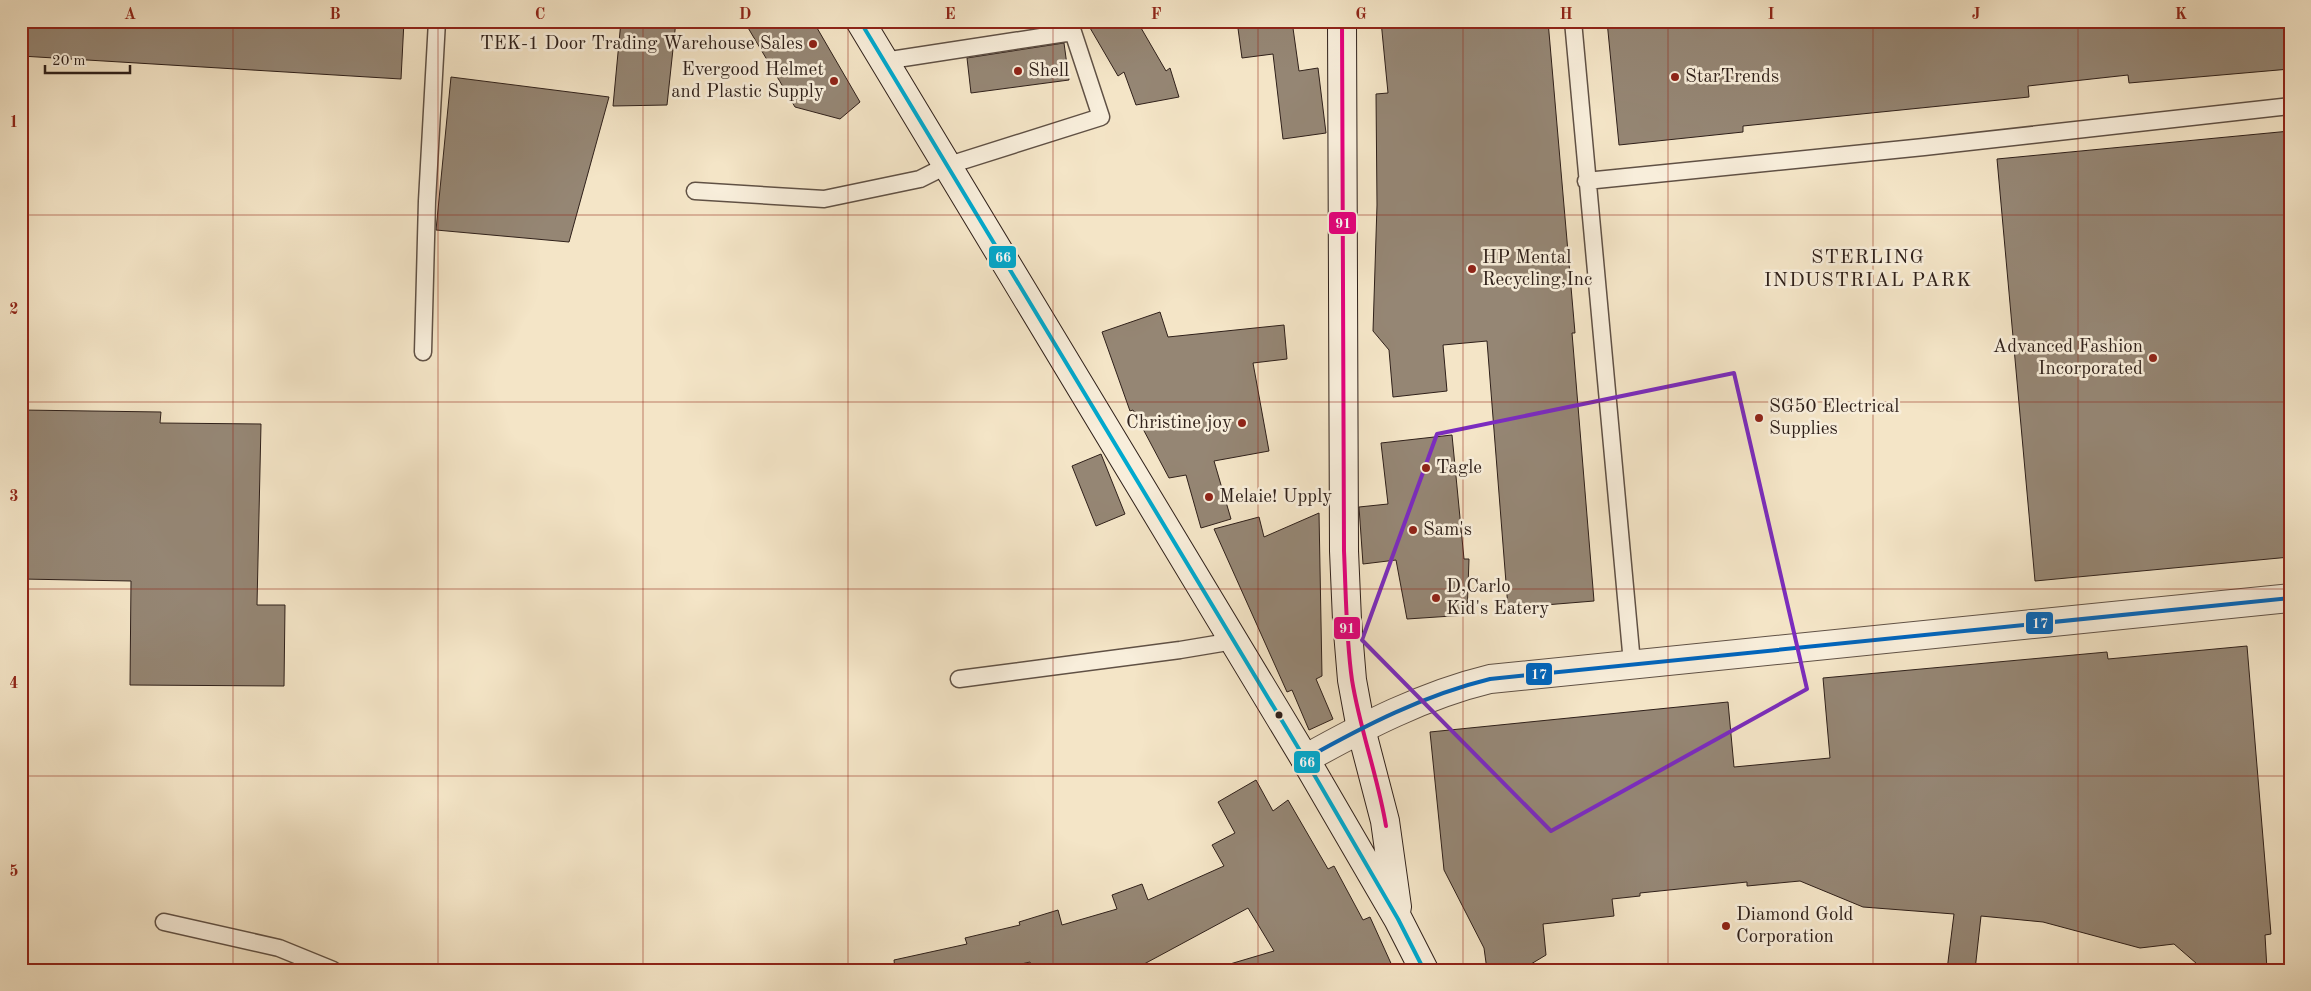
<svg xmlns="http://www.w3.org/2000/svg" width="2311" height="991" font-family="'Old Standard TT',serif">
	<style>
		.building { fill: #958674; stroke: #2f201a }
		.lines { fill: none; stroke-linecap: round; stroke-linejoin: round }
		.lane-casing { stroke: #605145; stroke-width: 19 }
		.street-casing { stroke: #605145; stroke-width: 30 }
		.secondary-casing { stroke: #2f201a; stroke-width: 30 }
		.lane { stroke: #f8eedb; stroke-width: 16 }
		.street { stroke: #f8eedb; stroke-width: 28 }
		.secondary { stroke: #f8eedb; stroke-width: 28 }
		.bus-1-casing { stroke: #f8eedb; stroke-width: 8 }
		.bus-2-casing { stroke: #f8eedb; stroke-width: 8 }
		.bus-3-casing { stroke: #f8eedb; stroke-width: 8 }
		.bus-1 { stroke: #00a9ce; stroke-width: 4 }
		.bus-2 { stroke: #e5007d; stroke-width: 4 }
		.bus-3 { stroke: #0065bd; stroke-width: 4 }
		.marked { fill: none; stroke: #7b2cbf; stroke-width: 4; stroke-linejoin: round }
		.grid { fill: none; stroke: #8f2418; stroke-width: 1; stroke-opacity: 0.55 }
		.poi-dot { fill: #8f2418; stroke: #f8eedb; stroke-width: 2 }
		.bus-dot { fill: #2f201a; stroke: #f8eedb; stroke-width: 2 }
		.labels { text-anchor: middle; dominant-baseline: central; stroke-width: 5; stroke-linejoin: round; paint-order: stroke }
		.poi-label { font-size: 19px; fill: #2f201a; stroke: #f8eedb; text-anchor: start }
		.neighbourhood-label { font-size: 20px; letter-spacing: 1px; fill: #2f201a; stroke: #f8eedb }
		.line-badge { stroke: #f8eedb; stroke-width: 2 }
		.badge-label { font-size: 14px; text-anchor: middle; font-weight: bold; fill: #fff }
		.neatline { fill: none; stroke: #8f2418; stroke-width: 2 }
		.grid-label { font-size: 16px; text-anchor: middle; font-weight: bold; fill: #8f2418 }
	</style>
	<rect width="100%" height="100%" fill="#f4e5c7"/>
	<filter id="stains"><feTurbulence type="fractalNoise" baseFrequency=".004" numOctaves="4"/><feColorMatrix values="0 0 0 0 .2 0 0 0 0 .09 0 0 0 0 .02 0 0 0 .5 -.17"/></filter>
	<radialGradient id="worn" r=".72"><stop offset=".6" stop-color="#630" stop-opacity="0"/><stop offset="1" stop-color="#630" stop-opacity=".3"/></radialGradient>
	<path class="building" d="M21,21H404L401,79L21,56Z
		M621,21H676L667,105L613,106Z
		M744,21H813L860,102L840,119L795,107Z
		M1086,21H1137L1166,71L1170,68L1179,97L1136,105L1124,72L1118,76Z
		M1237,21H1292L1299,71L1318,68L1326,133L1283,139L1273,54L1242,58Z
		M1381,21H1548L1575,333H1572L1594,601L1508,608L1487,341L1443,345L1447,391L1393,397L1389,350L1373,331L1377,205L1376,94L1388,93Z
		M1607,21H2290V69L2129,83L2128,75L2028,86L2029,97L1743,126V132L1619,145Z
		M1064,43L1069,80L971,93L967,58Z
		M451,77L609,97L569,242L436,230Z
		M2290,131V557L2035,581L1997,159Z
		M1160,312L1168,337L1284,325L1287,359L1253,363L1269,451L1214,461L1231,519L1201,528L1186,475L1169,478L1133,410L1130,411L1102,332Z
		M21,410L161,412L160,423L261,424L257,605H285L284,686L130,685L131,581L21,579Z
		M1452,435L1464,559H1469L1467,615L1407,619L1396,560L1363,564L1359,507L1388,504L1381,443Z
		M1101,454L1125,514L1096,526L1072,466Z
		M1319,513L1322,676L1316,679L1333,719L1309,730L1292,690L1287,692L1214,529L1259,517L1264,537Z
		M2247,646L2271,934L2265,935L2267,970H2204L2174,944L2140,948L2043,922L1981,916L1975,970H1947L1954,914L1863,907L1800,881L1747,886V882L1640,893V896L1612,899L1614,916L1543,924L1546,955L1521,970H1487L1484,948L1444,870L1430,732L1728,702L1734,767L1830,758L1823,678L2107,652L2108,659Z
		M1256,780L1273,811L1288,800L1328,869L1334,866L1363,920L1370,917L1394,970H1231L1230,964L1274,951L1248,908L1133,970H1032L1030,962L995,970H895L894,960L967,944L965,938L1020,925L1019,922L1058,910L1062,925L1117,909L1112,895L1142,884L1148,900L1224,866L1212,845L1235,833L1218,802Z"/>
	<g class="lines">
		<defs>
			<path id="lane" d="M1573,21L1632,663
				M1586,181L1924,147L2290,106
				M695,191L824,199L920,179L946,166L1101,117L1073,32L884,61
				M423,352L427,201L437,21
				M959,679L1180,650L1234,641
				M164,922L279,948L333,970"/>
			<path id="street" d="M1305,759C1364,726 1424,695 1490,679L2290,598"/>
			<path id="secondary" d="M860,21L1305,759L1398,919L1424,970
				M1342,21L1344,551L1347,620L1352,680L1361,729L1385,821L1397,907"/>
		</defs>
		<use href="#lane" class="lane-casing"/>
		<use href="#street" class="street-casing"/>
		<use href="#secondary" class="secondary-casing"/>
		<use href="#lane" class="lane"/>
		<use href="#street" class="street"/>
		<use href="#secondary" class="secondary"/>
		<defs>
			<path id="bus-1" d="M860,21L1305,759L1398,919L1424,970"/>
			<path id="bus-2" d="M1342,21L1344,551C1346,594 1346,638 1352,680C1360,730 1378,777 1386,826"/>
			<path id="bus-3" d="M1305,759C1364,726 1424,695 1490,679L2290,598"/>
		</defs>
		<use href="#bus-1" class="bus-1-casing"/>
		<use href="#bus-2" class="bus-2-casing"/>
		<use href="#bus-3" class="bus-3-casing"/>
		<use href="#bus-1" class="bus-1"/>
		<use href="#bus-2" class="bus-2"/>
		<use href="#bus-3" class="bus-3"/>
	</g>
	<path class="marked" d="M1734,373L1807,689L1551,831L1362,640L1437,434Z"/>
	<path class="grid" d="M233,21V970M438,21V970M643,21V970M848,21V970M1053,21V970M1258,21V970M1463,21V970M1668,21V970M1873,21V970M2078,21V970M21,215H2290M21,402H2290M21,589H2290M21,776H2290"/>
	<g class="poi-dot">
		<circle cx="813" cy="44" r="5"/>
		<circle cx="1018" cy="71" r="5"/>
		<circle cx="1675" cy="77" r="5"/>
		<circle cx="834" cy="81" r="5"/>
		<circle cx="1472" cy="269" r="5"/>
		<circle cx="2153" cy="358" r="5"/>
		<circle cx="1759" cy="418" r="5"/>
		<circle cx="1242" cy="423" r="5"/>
		<circle cx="1426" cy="468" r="5"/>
		<circle cx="1209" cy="497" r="5"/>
		<circle cx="1413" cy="530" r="5"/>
		<circle cx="1436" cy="598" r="5"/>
		<circle cx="1726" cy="926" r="5"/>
	</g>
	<circle class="bus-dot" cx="1279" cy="715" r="4.5"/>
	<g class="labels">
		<g class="poi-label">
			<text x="803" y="44" text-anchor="end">TEK-1 Door Trading Warehouse Sales</text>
			<text x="824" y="70" text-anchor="end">Evergood Helmet<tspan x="824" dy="22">and Plastic Supply</tspan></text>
			<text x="1028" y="71">Shell</text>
			<text x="1685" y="77">StarTrends</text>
			<text x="1482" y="258">HP Mental<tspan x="1482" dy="22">Recycling,Inc</tspan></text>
			<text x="2143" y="347" text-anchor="end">Advanced Fashion<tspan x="2143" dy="22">Incorporated</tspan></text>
			<text x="1769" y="407">SG50 Electrical<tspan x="1769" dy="22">Supplies</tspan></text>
			<text x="1232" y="423" text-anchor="end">Christine joy</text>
			<text x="1436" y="468">Tagle</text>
			<text x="1219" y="497">Melaie! Upply</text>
			<text x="1423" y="530">Sam's</text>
			<text x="1446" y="587">D,Carlo<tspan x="1446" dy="22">Kid's Eatery</tspan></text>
			<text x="1736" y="915">Diamond Gold<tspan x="1736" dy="22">Corporation</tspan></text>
		</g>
		<g class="neighbourhood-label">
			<text x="1868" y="258">STERLING<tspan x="1868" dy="23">INDUSTRIAL PARK</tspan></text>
		</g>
	</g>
	<g class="line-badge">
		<rect x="1328" y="211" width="29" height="24" rx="5" fill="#e5007d"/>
		<rect x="988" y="245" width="29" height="24" rx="5" fill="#00a9ce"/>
		<rect x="2025" y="611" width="29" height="24" rx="5" fill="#0065bd"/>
		<rect x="1333" y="616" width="28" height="24" rx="5" fill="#e5007d"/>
		<rect x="1525" y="662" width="28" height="24" rx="5" fill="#0065bd"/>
		<rect x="1293" y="750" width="28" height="24" rx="5" fill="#00a9ce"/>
	</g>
	<g class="badge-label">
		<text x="1343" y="228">91</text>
		<text x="1003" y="262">66</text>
		<text x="2040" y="628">17</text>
		<text x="1347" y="633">91</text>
		<text x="1539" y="679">17</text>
		<text x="1307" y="767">66</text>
	</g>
	<rect width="2311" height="991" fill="none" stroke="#f4e5c7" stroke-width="55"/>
	<path d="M45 65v8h85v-8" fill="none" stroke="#2f201a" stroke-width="2.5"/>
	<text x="52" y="65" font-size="15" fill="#2f201a" stroke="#f8eedb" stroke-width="4" paint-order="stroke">20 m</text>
	<rect x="28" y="28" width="2256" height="936" class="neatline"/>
	<g class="grid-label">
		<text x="130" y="19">A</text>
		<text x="335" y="19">B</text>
		<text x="540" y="19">C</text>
		<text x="745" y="19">D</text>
		<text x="950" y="19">E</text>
		<text x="1156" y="19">F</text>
		<text x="1361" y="19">G</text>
		<text x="1566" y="19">H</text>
		<text x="1771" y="19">I</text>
		<text x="1976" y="19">J</text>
		<text x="2181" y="19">K</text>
		<text x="14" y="127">1</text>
		<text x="14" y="314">2</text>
		<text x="14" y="501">3</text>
		<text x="14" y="688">4</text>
		<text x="14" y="876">5</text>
	</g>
	<rect width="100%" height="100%" filter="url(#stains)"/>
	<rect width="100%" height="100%" fill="url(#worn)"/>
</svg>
